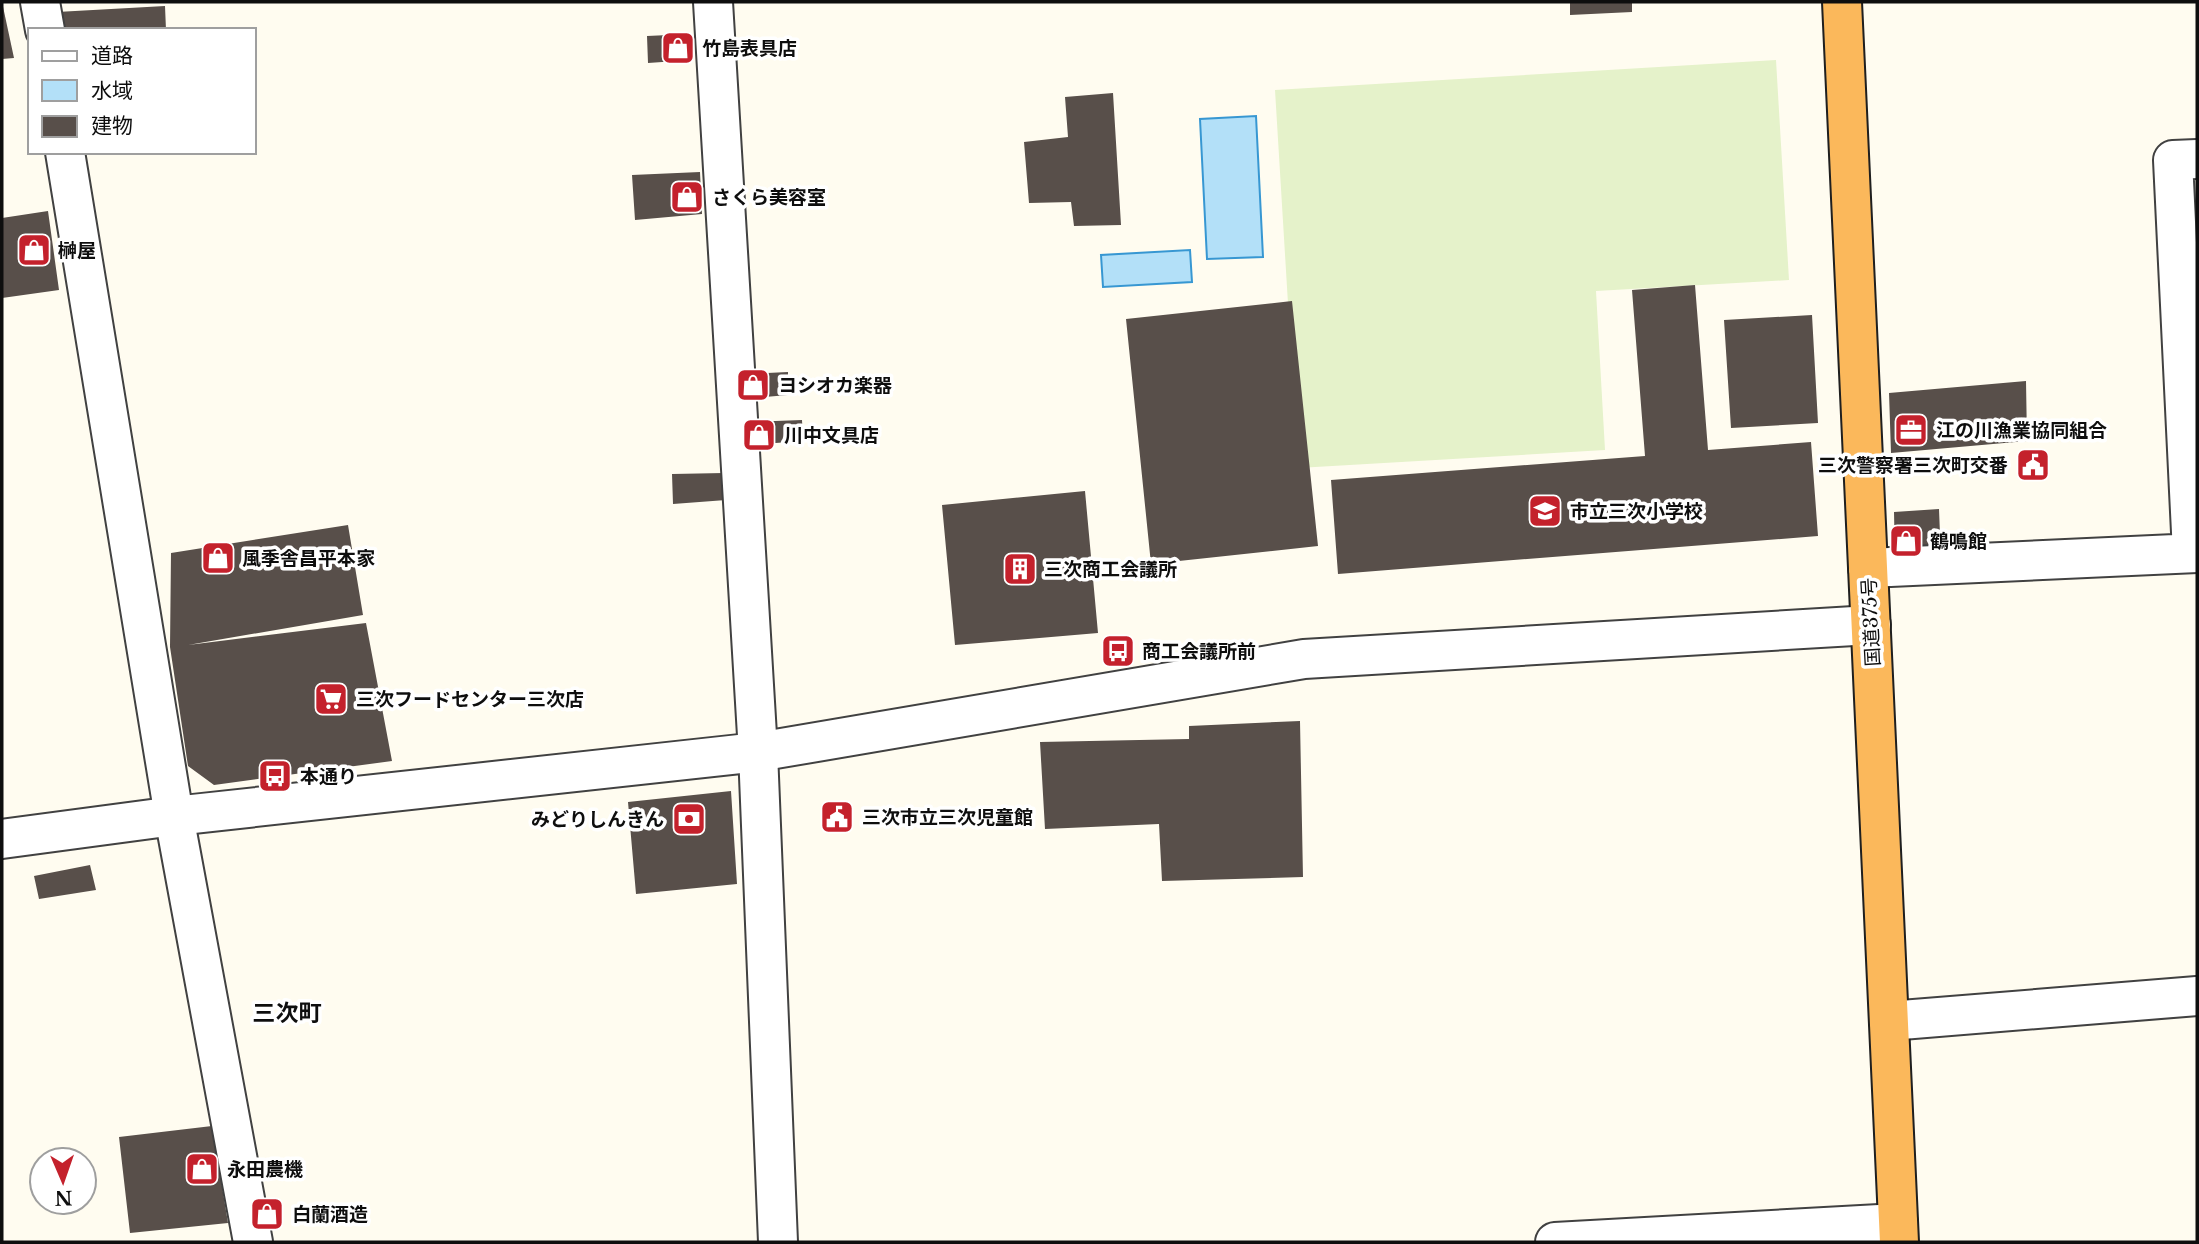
<svg xmlns="http://www.w3.org/2000/svg" width="2199" height="1244" font-family="'Libre Baskerville','Noto Sans JP',serif">
	<style>
		.pitch { fill: #e5f2ca }
		.water { fill: #b3e0f8; stroke: #3797d2; stroke-width: 2 }
		.building { fill: #584f4a }
		.lines { fill: none; stroke-linecap: round; stroke-linejoin: round }
		.minor-casing { stroke: #414141; stroke-width: 42 }
		.tertiary-casing { stroke: #414141; stroke-width: 42 }
		.trunk-casing { stroke: #1f1f1f; stroke-width: 42 }
		.minor { stroke: #fff; stroke-width: 38 }
		.tertiary { stroke: #fff; stroke-width: 38 }
		.trunk { stroke: #fbb85b; stroke-width: 38 }
		.labels { text-anchor: middle; dominant-baseline: central; stroke-width: 7; stroke-linejoin: round; paint-order: stroke }
		.poi-label { font-size: 19px; font-weight: bold; fill: #0e0e0e; stroke: #fff; text-anchor: start }
		.street-label { font-size: 19px; fill: #0e0e0e; stroke: #fff }
		.quarter-label { font-size: 23px; font-weight: bold; fill: #0e0e0e; stroke: #fff }
	</style>
	<rect width="100%" height="100%" fill="#fffcf0"/>
	<path class="pitch" d="M1776,60L1789,280L1596,291L1605,450L1298,468L1275,90Z"/>
	<path class="water" d="M1256,116L1263,257L1207,259L1200,119Z
		M1190,250L1192,282L1103,287L1101,255Z"/>
	<path class="building" d="M2,2L14,58L2,59Z
		M1570,2H1632V12L1570,15Z
		M165,6L166,30H60L57,12Z
		M690,34L691,60L648,63L647,36Z
		M1113,93L1121,225L1074,226L1071,202L1029,203L1024,142L1068,137L1065,97Z
		M700,172L702,214L635,220L632,175Z
		M48,211L59,290L2,298V218Z
		M1695,285L1708,450L1811,442L1818,536L1338,574L1331,480L1645,456L1632,290Z
		M1292,301L1318,546L1151,564L1126,319Z
		M1812,315L1818,423L1731,428L1724,320Z
		M788,372V395L744,399L742,374Z
		M2026,381L2027,441L1891,453L1889,393Z
		M802,420L803,441L749,445L747,422Z
		M724,473L726,500L673,504L672,474Z
		M1085,491L1098,633L955,645L942,505Z
		M1939,509L1941,560L1895,561L1894,512Z
		M348,525L363,615L188,645L366,623L392,761L214,785L188,766L170,647L171,553Z
		M1300,721L1303,877L1162,881L1159,824L1045,829L1040,742L1189,739V726Z
		M731,791L737,884L636,894L628,802Z
		M90,865L96,890L39,899L34,876Z
		M212,1126L228,1223L130,1233L119,1137Z"/>
	<g class="lines">
		<defs>
			<path id="minor" d="M40,2L45,30
				M713,2L758,752L778,1242
				M65,152L174,816L253,1242
				M2192,553L2173,160L2197,159
				M1868,568L2197,553
				M1889,1021L2197,996
				M1555,1242L1898,1223"/>
			<path id="tertiary" d="M2,839L174,816L758,752L1304,659L1871,625"/>
			<path id="trunk" d="M1842,2L1899,1242"/>
		</defs>
		<use href="#minor" class="minor-casing"/>
		<use href="#tertiary" class="tertiary-casing"/>
		<use href="#trunk" class="trunk-casing"/>
		<use href="#minor" class="minor"/>
		<use href="#tertiary" class="tertiary"/>
		<use href="#trunk" class="trunk"/>
	</g>
	<defs>
		<symbol id="shop-square" viewBox="-11 -11 22 22"><rect x="-9" y="-9" width="18" height="18" rx="4" fill="#c4212c" stroke="#fff"/><path d="M-5-2.5h2.3a2.7 3.5 0 0 1 5.4 0H5L5.5 6h-11ZM-1.5-2.5h3a1.5 2.3 0 0 0-3 0Z" fill="#fff"/></symbol>
		<symbol id="office-square" viewBox="-11 -11 22 22"><rect x="-9" y="-9" width="18" height="18" rx="4" fill="#c4212c" stroke="#fff"/><path d="M-6-3h4V-5.5h4V-3h4V5H-6ZM-1-4.5V-3h2v-1.5ZM-6 0V1H6V0Z" fill="#fff"/></symbol>
		<symbol id="civic-square" viewBox="-11 -11 22 22"><rect x="-9" y="-9" width="18" height="18" rx="4" fill="#c4212c" stroke="#fff"/><path d="M-.6-6.5H3V-4.5H.6V-3L4-1V1h2V6H-6V1h2V-1L-.6-3ZM-1.2 2.5V6h2.4V2.5Z" fill="#fff"/></symbol>
		<symbol id="school-square" viewBox="-11 -11 22 22"><rect x="-9" y="-9" width="18" height="18" rx="4" fill="#c4212c" stroke="#fff"/><path d="M0-5L7-2L0 1L-7-2ZM-4 1L0 2.5L4 1V4Q0 6-4 4Z" fill="#fff"/></symbol>
		<symbol id="building-square" viewBox="-11 -11 22 22"><rect x="-9" y="-9" width="18" height="18" rx="4" fill="#c4212c" stroke="#fff"/><path d="M-4-6H4V6H1V3H-1V6H-4ZM-2.5-4.3h1.7v1.8h-1.7ZM.8-4.3h1.7v1.8H.8ZM-2.5-1h1.7V.8h-1.7ZM.8-1h1.7V.8H.8Z" fill="#fff"/></symbol>
		<symbol id="bus-square" viewBox="-11 -11 22 22"><rect x="-9" y="-9" width="18" height="18" rx="4" fill="#c4212c" stroke="#fff"/><path d="M-5-6H5V4H4V6H2V4H-2V6H-4V4H-5ZM-3.5-4V0h7V-4ZM-3.5 1.2v1.5H-2V1.2ZM2 1.2v1.5H3.5V1.2Z" fill="#fff"/></symbol>
		<symbol id="supermarket-square" viewBox="-11 -11 22 22"><rect x="-9" y="-9" width="18" height="18" rx="4" fill="#c4212c" stroke="#fff"/><path d="M-6-5.5h2.5l.6 2H6L4.5 2H-2.5L-4.4-4H-6ZM-1.5 3.2a1.3 1.3 0 1 0 .1 0ZM3 3.2a1.3 1.3 0 1 0 .1 0Z" fill="#fff"/></symbol>
		<symbol id="bank-square" viewBox="-11 -11 22 22"><rect x="-9" y="-9" width="18" height="18" rx="4" fill="#c4212c" stroke="#fff"/><path d="M-6-4H6V4H-6ZM0-2.3a2.3 2.3 0 1 0 0 4.6a2.3 2.3 0 1 0 0-4.6Z" fill="#fff"/></symbol>
	</defs>
	<g fill-rule="evenodd">
		<use href="#shop-square" x="659" y="29" width="38" height="38"/>
		<use href="#shop-square" x="668" y="178" width="38" height="38"/>
		<use href="#shop-square" x="15" y="231" width="38" height="38"/>
		<use href="#shop-square" x="734" y="366" width="38" height="38"/>
		<use href="#office-square" x="1892" y="411" width="38" height="38"/>
		<use href="#shop-square" x="740" y="416" width="38" height="38"/>
		<use href="#civic-square" x="2014" y="446" width="38" height="38"/>
		<use href="#school-square" x="1526" y="492" width="38" height="38"/>
		<use href="#shop-square" x="1887" y="522" width="38" height="38"/>
		<use href="#shop-square" x="199" y="539" width="38" height="38"/>
		<use href="#building-square" x="1001" y="550" width="38" height="38"/>
		<use href="#bus-square" x="1099" y="632" width="38" height="38"/>
		<use href="#supermarket-square" x="312" y="680" width="38" height="38"/>
		<use href="#bus-square" x="256" y="757" width="38" height="38"/>
		<use href="#civic-square" x="818" y="798" width="38" height="38"/>
		<use href="#bank-square" x="670" y="800" width="38" height="38"/>
		<use href="#shop-square" x="183" y="1150" width="38" height="38"/>
		<use href="#shop-square" x="248" y="1195" width="38" height="38"/>
	</g>
	<g class="labels">
		<g class="poi-label">
			<text x="702" y="48">竹島表具店</text>
			<text x="712" y="197">さくら美容室</text>
			<text x="58" y="250">榊屋</text>
			<text x="778" y="385">ヨシオカ楽器</text>
			<text x="1936" y="430">江の川漁業協同組合</text>
			<text x="784" y="435">川中文具店</text>
			<text x="2008" y="465" text-anchor="end">三次警察署三次町交番</text>
			<text x="1570" y="511">市立三次小学校</text>
			<text x="1930" y="541">鶴鳴館</text>
			<text x="242" y="558">風季舎昌平本家</text>
			<text x="1044" y="569">三次商工会議所</text>
			<text x="1142" y="651">商工会議所前</text>
			<text x="356" y="699">三次フードセンター三次店</text>
			<text x="300" y="776">本通り</text>
			<text x="862" y="817">三次市立三次児童館</text>
			<text x="664" y="819" text-anchor="end">みどりしんきん</text>
			<text x="227" y="1169">永田農機</text>
			<text x="292" y="1214">白蘭酒造</text>
		</g>
		<g class="street-label">
			<text transform="translate(1871 622) rotate(-93)">国道375号</text>
		</g>
		<g class="quarter-label">
			<text x="287" y="1013">三次町</text>
		</g>
	</g>
	<rect width="2199" height="1244" fill="none" stroke="#0e0e0e" stroke-width="7"/>
	<rect x="28" y="28" width="228" height="126" fill="#ffffff" stroke="#9f9f9f" stroke-width="2"/>
	<rect x="42" y="51" width="35" height="10" fill="#ffffff" stroke="#9f9f9f" stroke-width="2"/>
	<text x="91" y="63" font-size="21" fill="#0e0e0e">道路</text>
	<rect x="42" y="80" width="35" height="21" fill="#b3e0f8" stroke="#9f9f9f" stroke-width="2"/>
	<text x="91" y="98" font-size="21" fill="#0e0e0e">水域</text>
	<rect x="42" y="116" width="35" height="21" fill="#584f4a" stroke="#9f9f9f" stroke-width="2"/>
	<text x="91" y="133" font-size="21" fill="#0e0e0e">建物</text>
	<g transform="translate(63 1181) rotate(178)"><circle r="33" fill="#ffffff" stroke="#9f9f9f" stroke-width="2"/>
	<path d="M0-5L12 26L0 18L-12 26Z" fill="#c4212c"/>
	<text y="-10" font-size="19" font-weight="bold" text-anchor="middle" fill="#0e0e0e">N</text>
	</g>
</svg>
